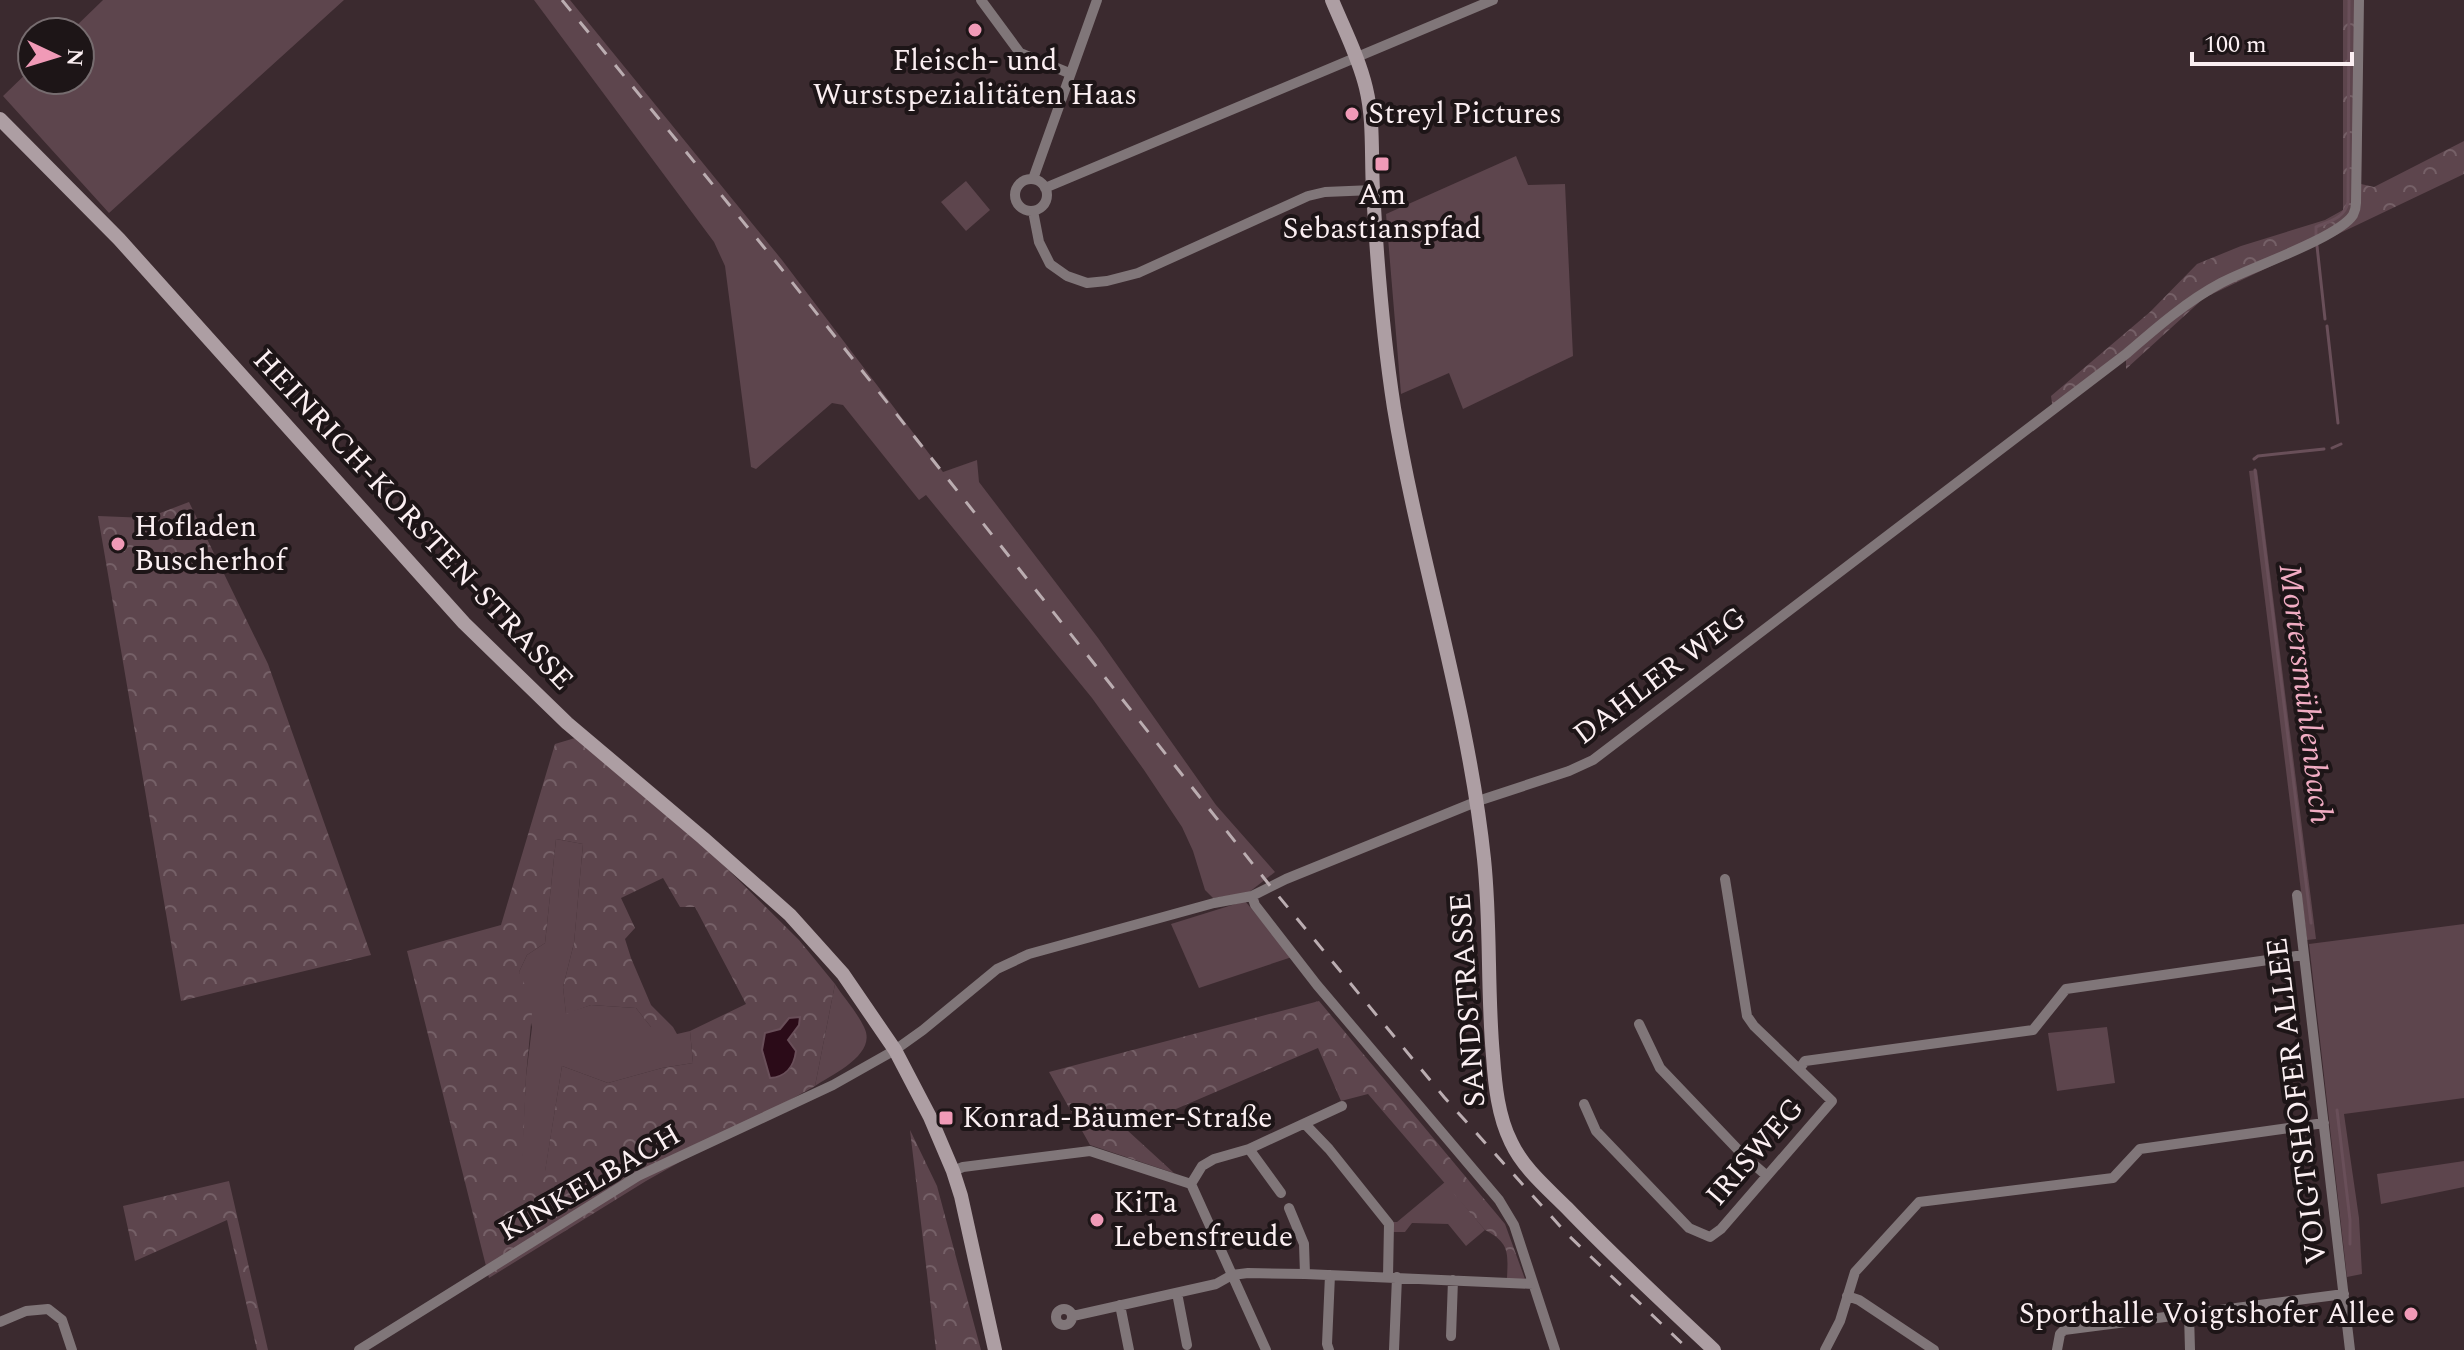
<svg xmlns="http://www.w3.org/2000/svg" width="2464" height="1350" font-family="Spectral,serif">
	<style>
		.green { fill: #5d454d }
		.forest { fill: url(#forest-crowns); fill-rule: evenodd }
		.water { fill: #2b0b18; stroke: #694f59; stroke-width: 2 }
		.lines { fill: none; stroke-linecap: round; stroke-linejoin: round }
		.stream { stroke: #694f59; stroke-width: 3 }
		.street { stroke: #807679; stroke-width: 10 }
		.secondary { stroke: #ad9ea3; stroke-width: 14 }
		.rail { stroke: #bbadb1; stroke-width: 3; stroke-dasharray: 14 14; stroke-linecap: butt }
		.poi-dot { fill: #f09ab7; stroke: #1d1517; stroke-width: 3 }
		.labels { text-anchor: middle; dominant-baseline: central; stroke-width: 8; stroke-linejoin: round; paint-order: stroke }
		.poi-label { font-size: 30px; fill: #fbeff2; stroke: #1d1517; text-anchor: start }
		.street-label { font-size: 30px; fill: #fbeff2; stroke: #1d1517 }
		.water-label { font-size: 32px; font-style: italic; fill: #f1acc3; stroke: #1d1517 }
	</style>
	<defs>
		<pattern id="forest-crowns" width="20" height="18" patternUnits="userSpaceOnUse" patternTransform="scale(2)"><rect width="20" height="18" fill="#5d454d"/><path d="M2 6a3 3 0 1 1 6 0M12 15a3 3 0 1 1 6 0" fill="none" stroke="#756067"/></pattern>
	</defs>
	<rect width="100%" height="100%" fill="#3b2a2f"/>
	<path class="green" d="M103,0H344L109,213L3,96L32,68V80H80V32H70Z
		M534,0H570L782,260L943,472L977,460L979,482L1098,638L1216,805L1275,872L1248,893L1213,898L1205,890L1193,851L1182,827L1144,770L1092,698L926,495L919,500L843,405L832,403L756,469L751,467L725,266L714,242Z
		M1516,156L1528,185L1565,184L1573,356L1463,409L1449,373L1401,394L1386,214Z
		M966,181L990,210L966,231L941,202Z
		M2257,470L2316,939L2307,940L2249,471Z
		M556,839L583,844L574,943L563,987L566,1013L591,1005L636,1008L651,1027H673L677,1034L690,1031L693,1063L662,1068L608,1083L562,1066L545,1172L521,1178L526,1076L532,1027L519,972L527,955L545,943Z
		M1245,901L1292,957L1199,988L1171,924Z
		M2464,924V1098L2344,1114L2359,1218L2362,1274L2347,1277L2309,944Z
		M835,984C844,998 857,1012 864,1027C878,1054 833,1074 815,1086Z
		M2107,1027L2115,1083L2057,1091L2048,1033Z
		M2464,1161V1187L2381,1204L2377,1174Z
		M1445,1182L1485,1230L1466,1246L1448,1224L1412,1223L1405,1232H1391L1392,1222H1397Z"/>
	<path class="forest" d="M2343,0H2363L2361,184L2374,187L2464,141V174L2204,298L2126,369V355L2053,410L2051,396L2150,312L2197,264L2241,246L2325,220L2343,210Z
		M189,502L268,664L371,955L181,1001L98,516L147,518Z
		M575,738L695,837L799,940L835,984L815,1086L646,1181L489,1278L407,951L501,925L555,744ZM556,839L583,844L574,943L563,987L566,1014L591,1005L636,1008L651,1027H673L651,1005L631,958L625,939L635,928L621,898L663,878L680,907H695L746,1004L690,1031L693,1063L662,1068L608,1083L562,1066L545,1171L522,1177L526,1076L533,1003L519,972L527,955L545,943Z
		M1319,1001L1505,1224L1525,1279H1507C1508,1253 1510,1243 1485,1230L1368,1094L1341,1101L1318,1048L1127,1130L1174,1173L1090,1145L1049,1072Z
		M910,1130L937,1186L981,1350H936Z
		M229,1181L268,1350H257L227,1220L135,1261L123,1206Z"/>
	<path class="water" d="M800,1017L799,1025L788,1040L796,1051C794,1067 785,1077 770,1078L762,1050L765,1033L780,1029L789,1018Z"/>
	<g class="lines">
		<path class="stream" d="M2316,235V227C2330,221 2345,218 2348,202L2349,0
			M2317,246L2325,319
			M2327,326L2338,423
			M2332,448L2341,444
			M2254,459L2258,456L2324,449
			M2255,470L2311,923
			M2337,1110L2350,1220V1244"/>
		<path class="street" d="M981,0L1020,53L1069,73
			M1015 195a16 16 0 1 1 32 0a16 16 0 1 1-32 0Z
			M1033,179L1097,0
			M1045,188L1493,0
			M1033,211L1039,242L1050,264L1067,276L1087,283L1107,281L1138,273L1308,196L1325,192L1373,190
			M2297,895L2350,1350
			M1252,896L1255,905L1317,985L1499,1200L1514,1225L1555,1350
			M1639,1024L1660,1068L1744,1156L1767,1176
			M1800,1068L1805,1061L2033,1030L2066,989L2303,955
			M1584,1104L1596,1131L1689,1228L1710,1237L1721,1229L1832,1101L1754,1026L1747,1016L1725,879
			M1305,1124L1329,1149L1389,1224L1388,1277
			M1249,1149L1281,1193
			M953,1171L963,1167L1090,1151L1191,1184L1266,1350
			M1191,1184L1202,1166L1214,1159L1249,1149L1342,1106
			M1289,1208L1304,1244L1305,1274
			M1177,1293L1187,1345
			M1847,1296L1859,1300L1934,1350
			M1120,1305L1129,1350
			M1056 1317a8 8 0 1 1 16 0a8 8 0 1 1-16 0Z
			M2189,1314L2190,1350
			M1073,1316L1216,1284L1232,1275L1248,1273L1305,1274L1533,1284
			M0,1322L26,1311L48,1309L62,1320L72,1350
			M1451,1336L1453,1280
			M359,1350L638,1176L833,1085L895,1050L923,1030L997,969L1029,954L1214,903L1252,896L1286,879L1478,801L1569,771L1593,760L2126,354C2156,328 2187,301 2221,283C2249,268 2338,238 2353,215C2355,211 2356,208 2356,203L2359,0
			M1329,1350L1327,1344L1330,1275
			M1394,1350L1397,1277
			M1825,1350L1840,1321L1855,1272L1919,1202L2113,1178L2140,1149L2324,1123
			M2057,1350L2060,1334L2064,1330L2344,1294"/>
		<path class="secondary" d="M1332,0C1344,29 1359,58 1366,88C1374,121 1371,156 1373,190C1377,263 1383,337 1394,408C1419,560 1468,706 1484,859C1491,925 1487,991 1493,1056C1495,1085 1498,1116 1511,1142C1523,1168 1547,1188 1567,1208C1614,1257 1664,1303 1714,1350
			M0,119L119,239L464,623L567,723L703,838L790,915L843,974L895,1050L930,1117L953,1171L961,1196L995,1350"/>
		<path class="rail" d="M562,0L776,262L1271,887L1444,1097L1568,1235L1689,1350"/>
	</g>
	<g class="poi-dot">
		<circle cx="975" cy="30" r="8"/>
		<circle cx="1352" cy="114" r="8"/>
		<rect x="1374" y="156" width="16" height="16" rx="4"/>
		<circle cx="118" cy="544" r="8"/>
		<rect x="938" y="1110" width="16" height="16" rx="4"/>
		<circle cx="1097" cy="1220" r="8"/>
		<circle cx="2411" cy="1314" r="8"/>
	</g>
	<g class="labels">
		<g class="poi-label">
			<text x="975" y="61" text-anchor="middle">Fleisch- und<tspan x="975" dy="34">Wurstspezialitäten Haas</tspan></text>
			<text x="1368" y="114">Streyl Pictures</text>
			<text x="1382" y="195" text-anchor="middle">Am<tspan x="1382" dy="34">Sebastianspfad</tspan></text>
			<text x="134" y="527">Hofladen<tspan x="134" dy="34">Buscherhof</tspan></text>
			<text x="962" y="1118">Konrad-Bäumer-Straße</text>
			<text x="1113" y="1203">KiTa<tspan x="1113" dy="34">Lebensfreude</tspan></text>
			<text x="2395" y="1314" text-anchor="end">Sporthalle Voigtshofer Allee</text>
		</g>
		<g class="street-label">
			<text transform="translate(413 520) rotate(47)">HEINRICH-KORSTEN-STRASSE</text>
			<text transform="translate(1660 676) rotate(-37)">DAHLER WEG</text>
			<text transform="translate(1468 1000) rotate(-94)">SANDSTRASSE</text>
			<text transform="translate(2297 1101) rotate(-97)">VOIGTSHOFER ALLEE</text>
			<text transform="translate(1755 1152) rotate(-49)">IRISWEG</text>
			<text transform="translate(590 1183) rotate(-30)">KINKELBACH</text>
		</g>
		<g class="water-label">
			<text transform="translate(2305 694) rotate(83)">Mortersmühlenbach</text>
		</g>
	</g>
	<g transform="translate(56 56) rotate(94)"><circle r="38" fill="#1d1517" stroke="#766c6f" stroke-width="2"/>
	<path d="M0-6L14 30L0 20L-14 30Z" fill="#f09ab7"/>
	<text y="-12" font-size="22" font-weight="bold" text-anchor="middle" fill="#fbeff2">N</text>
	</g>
	<path d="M2192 52v12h160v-12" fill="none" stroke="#fbeff2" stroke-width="4"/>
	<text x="2204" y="52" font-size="24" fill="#fbeff2" stroke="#1d1517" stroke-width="6" paint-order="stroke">100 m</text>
</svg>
